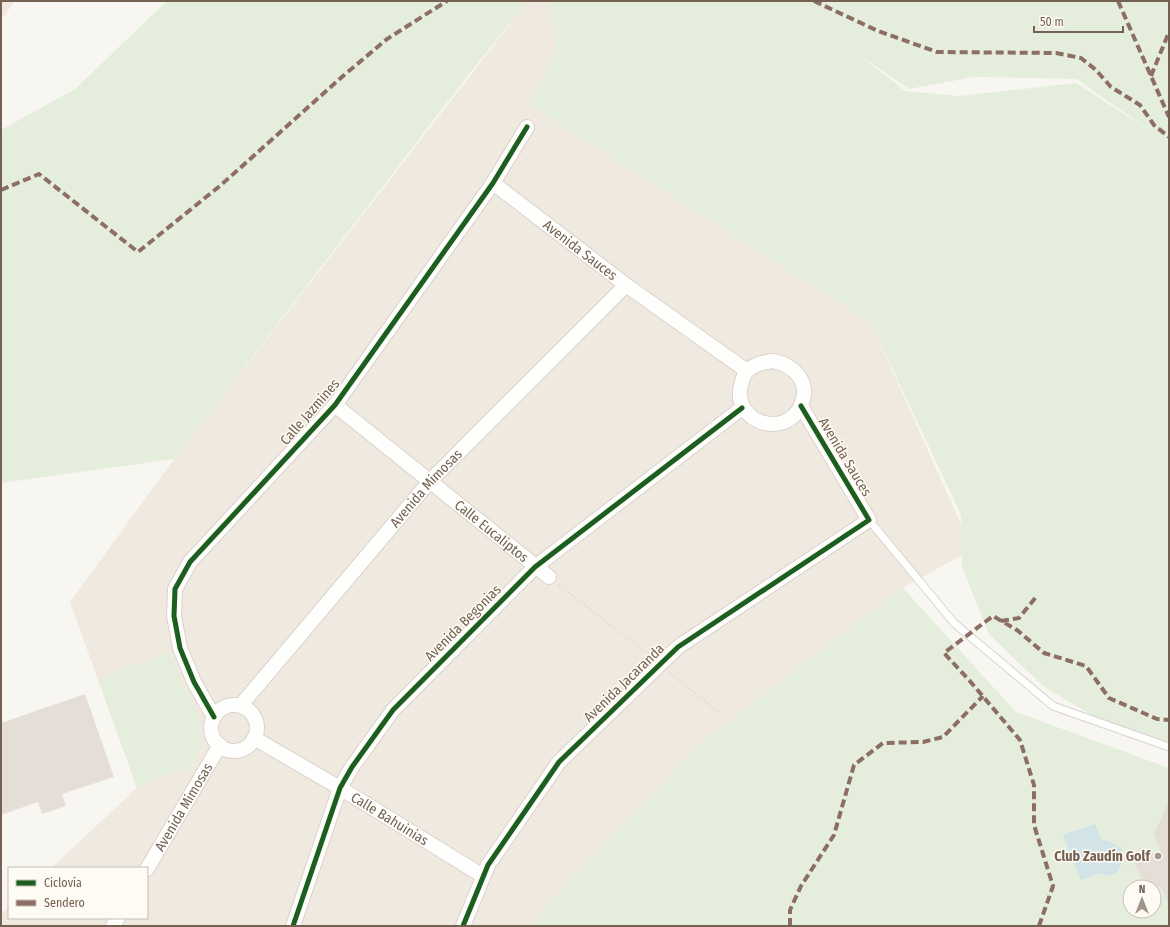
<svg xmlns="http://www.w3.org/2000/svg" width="1170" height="927" font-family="'Fira Sans Condensed',sans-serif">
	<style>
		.residential { fill: #f0e9df }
		.green { fill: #e5eedc; fill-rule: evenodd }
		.water { fill: #d3e4e8 }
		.building { fill: #e4ded7 }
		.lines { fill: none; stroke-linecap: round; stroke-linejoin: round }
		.service-casing { stroke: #d8d3ce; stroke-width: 9 }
		.minor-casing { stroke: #d8d3ce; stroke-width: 16 }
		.path { stroke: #dad6d1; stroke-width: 2; stroke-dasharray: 1 3; stroke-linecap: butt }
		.service { stroke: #fefefd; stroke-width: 7 }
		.minor { stroke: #fefefd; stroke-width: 14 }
		.quiet { stroke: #8d6e63; stroke-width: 4; stroke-dasharray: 8 4; stroke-linecap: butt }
		.cycleway-casing { stroke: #fefbf4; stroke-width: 8 }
		.cycleway { stroke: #1b5e20; stroke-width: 5 }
		.poi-dot { fill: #a39589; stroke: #fefbf4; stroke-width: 1.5 }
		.labels { text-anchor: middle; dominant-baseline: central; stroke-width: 3; stroke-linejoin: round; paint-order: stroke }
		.street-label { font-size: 14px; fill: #756151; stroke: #fefbf4 }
		.poi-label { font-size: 14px; font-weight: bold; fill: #756151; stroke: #fefbf4; text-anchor: end }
	</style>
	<rect width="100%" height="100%" fill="#f8f6f0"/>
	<path class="residential" d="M1,1H15L1,20Z
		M528,1H552L564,37L528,104L871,323L972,549L903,588L703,741L541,911L536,926H1V914L9,907V918H147V868H51L137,788L70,602L174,459Z"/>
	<path class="green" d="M167,1H528L462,83L174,459L1,483V130L75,89Z
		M549,1H1169V744L1093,716L1043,686L989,634L962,567L961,515L871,323L528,104L557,48ZM862,57L909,89L974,77L1077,79L1152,132L1076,83L959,96L905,91Z
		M903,588L1016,712L1169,768V926H536L541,911L703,741ZM1130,887H1154V911H1130Z
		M168,652L199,717L201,751L188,767L137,788L98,679Z"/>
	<path class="water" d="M1095,824L1101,839L1111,842L1122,849L1124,859L1117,873L1106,876L1099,873L1081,880L1063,835Z"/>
	<path class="building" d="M85,694L114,777L62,794L66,806L42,814L38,802L1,815V723Z
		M1169,801V904H1168L1161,886L1158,887H1145L1134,861L1161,851L1154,834Z"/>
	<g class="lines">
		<defs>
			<path id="service" d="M869,520L954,623L1053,706L1169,747"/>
			<g id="minor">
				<path id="s1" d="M493,183L626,285L747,371"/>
				<path d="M773,361C794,365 811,382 801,405C798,413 791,419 784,422C758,431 732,408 742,382C743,378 745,373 747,371C754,364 764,362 773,361Z"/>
				<path id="s2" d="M335,405L549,577"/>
				<path id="s3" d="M241,705L430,481L626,285"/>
				<circle cx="234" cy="728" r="23"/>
				<path d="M214,717L194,682L180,648L174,616L175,589L190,562L335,405L493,183L527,127"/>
				<path id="s4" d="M254,738L340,788L483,876"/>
				<path id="s5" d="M147,869L220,745"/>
				<path d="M113,926L118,918"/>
				<path d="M293,926L340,788L352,767L393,710L535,567L742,408"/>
				<path d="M463,926L488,865L559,762L678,647L869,520L801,406"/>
			</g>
		</defs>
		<use href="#service" class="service-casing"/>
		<use href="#minor" class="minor-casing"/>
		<path class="path" d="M559,585L650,656
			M670,673L724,717"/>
		<use href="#service" class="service"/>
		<use href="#minor" class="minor"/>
		<path class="quiet" d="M814,1L878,31L937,52L1056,53L1081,58L1096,70L1111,87L1140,105L1154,125L1169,137
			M1118,1L1169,117
			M1151,76L1169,32
			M1,190L39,174L138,252L221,185L343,76L387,39L447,1
			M1001,621L1019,618L1036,597
			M790,926V910L801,886L834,835L854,765L883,743L923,742L943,737L983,696
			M1039,926L1053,886L1034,825V785L1020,740L969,680L944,653L993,616L1017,630L1044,653L1086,666L1109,698L1157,719L1169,720"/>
		<defs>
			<path id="cycleway" d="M214,717L194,682L180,648L174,616L175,589L190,562L335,405L493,183L527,127
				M293,926L340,788L352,767L393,710L535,567L742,408
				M463,926L488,865L559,762L678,647L869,520L801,406"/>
		</defs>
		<use href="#cycleway" class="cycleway-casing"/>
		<use href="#cycleway" class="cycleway"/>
	</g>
	<circle class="poi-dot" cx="1158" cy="856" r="4"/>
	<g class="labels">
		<g class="street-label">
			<text stroke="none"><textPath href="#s1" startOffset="110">Avenida Sauces</textPath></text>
			<text transform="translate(310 412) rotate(-49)">Calle Jazmines</text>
			<text transform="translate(845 457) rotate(59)">Avenida Sauces</text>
			<text stroke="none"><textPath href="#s3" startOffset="285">Avenida Mimosas</textPath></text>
			<text stroke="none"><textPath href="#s2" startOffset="201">Calle Eucaliptos</textPath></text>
			<text transform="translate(463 623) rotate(-45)">Avenida Begonias</text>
			<text transform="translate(624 683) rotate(-44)">Avenida Jacaranda</text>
			<text stroke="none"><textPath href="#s5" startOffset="72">Avenida Mimosas</textPath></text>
			<text stroke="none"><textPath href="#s4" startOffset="158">Calle Bahuinias</textPath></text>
		</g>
		<g class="poi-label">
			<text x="1150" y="856">Club Zaudín Golf</text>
		</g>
	</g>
	<rect width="1170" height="927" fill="none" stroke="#756151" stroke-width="4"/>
	<rect x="8" y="867" width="140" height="52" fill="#fefbf4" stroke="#c7bdb3"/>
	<rect x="16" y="880" width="20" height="6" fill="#1b5e20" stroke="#c7bdb3"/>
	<text x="44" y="887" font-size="12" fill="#756151">Ciclovía</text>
	<rect x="16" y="900" width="20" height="6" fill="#8d6e63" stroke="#c7bdb3"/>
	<text x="44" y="907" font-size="12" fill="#756151">Sendero</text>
	<g transform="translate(1142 899)"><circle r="19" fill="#fefbf4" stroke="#c7bdb3"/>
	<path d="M0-3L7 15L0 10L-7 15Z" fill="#a39589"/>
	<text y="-6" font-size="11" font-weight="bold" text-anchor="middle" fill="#756151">N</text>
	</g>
	<path d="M1034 26v6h89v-6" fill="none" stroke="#756151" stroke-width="2"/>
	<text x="1040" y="26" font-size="12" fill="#756151" stroke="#fefbf4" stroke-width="3" paint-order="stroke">50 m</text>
</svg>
